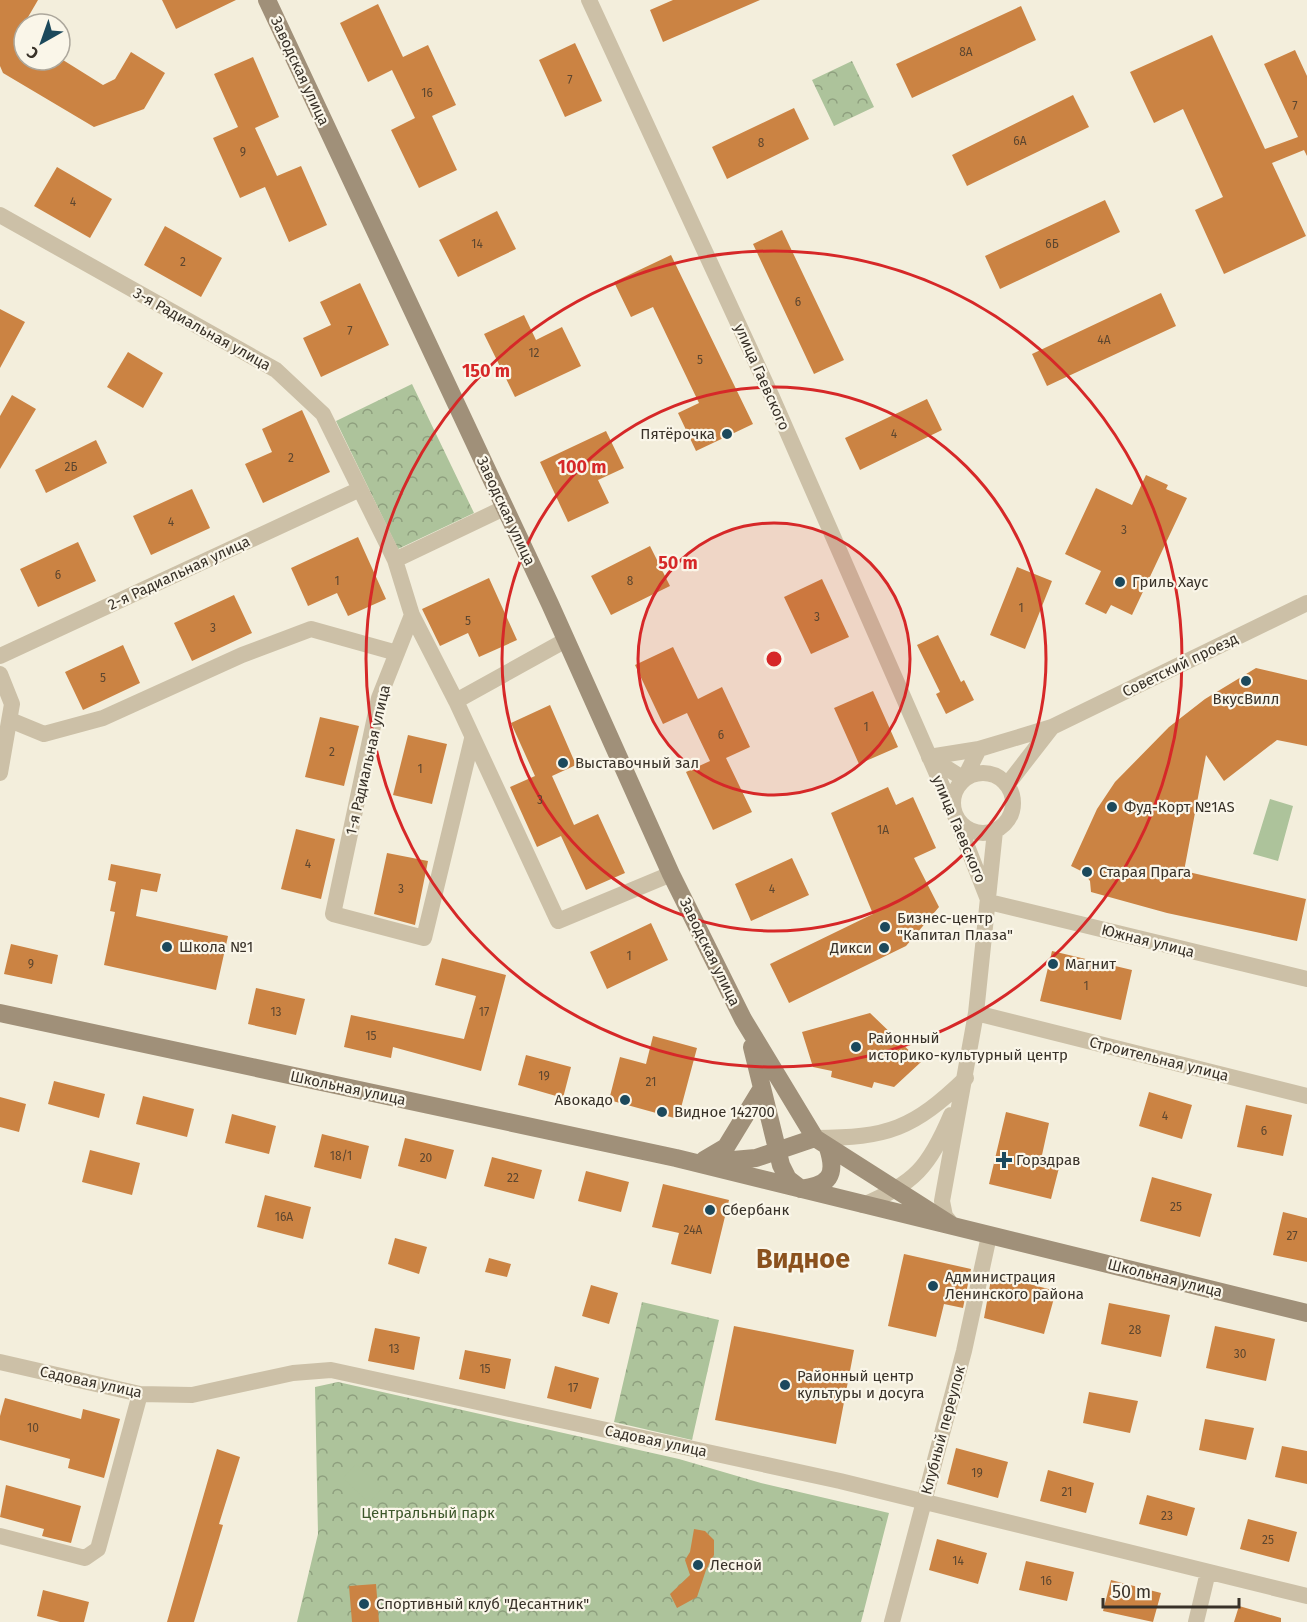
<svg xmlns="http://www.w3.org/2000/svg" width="1307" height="1622" font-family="'Fira Sans',sans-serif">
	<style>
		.park { fill: url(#park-crowns) }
		.pitch { fill: #adc39b }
		.building { fill: #cb8343 }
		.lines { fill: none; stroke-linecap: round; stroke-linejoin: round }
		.street { stroke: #ccc0a7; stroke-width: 16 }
		.secondary { stroke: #a09079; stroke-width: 18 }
		.ring { fill: none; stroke: #d62828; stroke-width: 3 }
		.poi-dot { fill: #1c495c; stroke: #faf6e9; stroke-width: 2 }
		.labels { text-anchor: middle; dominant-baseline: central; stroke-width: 4.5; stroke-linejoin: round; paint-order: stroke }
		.number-label { font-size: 12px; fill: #5d462f }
		.street-label { font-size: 15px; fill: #383128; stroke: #faf6e9 }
		.poi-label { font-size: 15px; fill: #383128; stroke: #faf6e9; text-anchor: start }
		.park-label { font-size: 15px; fill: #3d582b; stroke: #faf6e9 }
		.town-label { font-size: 27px; font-weight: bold; fill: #8b511e; stroke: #faf6e9 }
		.centre { fill: #d62828; stroke: #faf6e9; stroke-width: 3 }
		.ring-label { font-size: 18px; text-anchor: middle; font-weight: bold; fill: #d62828; stroke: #faf6e9; stroke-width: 4.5; stroke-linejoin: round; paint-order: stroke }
	</style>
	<defs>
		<pattern id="park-crowns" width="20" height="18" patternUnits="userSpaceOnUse" patternTransform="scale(1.5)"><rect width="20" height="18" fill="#adc39b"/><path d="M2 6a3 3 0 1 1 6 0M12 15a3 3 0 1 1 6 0" fill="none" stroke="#8e9f7e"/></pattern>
	</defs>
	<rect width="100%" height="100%" fill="#f3eedc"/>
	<path class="park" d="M852,61L874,107L834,126L812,80Z
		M412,384L474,513L398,549L336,421Z
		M642,1302L719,1320L692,1440L614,1422Z
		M338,1382L679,1459L761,1483L889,1513L861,1622H297L318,1534L315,1387Z"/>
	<path class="pitch" d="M1270,799L1293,806L1278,861L1253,854Z
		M356,1464L382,1488L369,1503L343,1478Z"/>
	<path class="building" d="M0,0H38L24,24V60H63L103,85L115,79L131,52L165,73L144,109L94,127L3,73L0,66Z
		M162,0H236L176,29Z
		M673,0H760L663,42L650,10Z
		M378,4L403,57L428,45L456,105L432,116L457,170L419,188L391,130L415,118L392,70L368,82L340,23Z
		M1021,6L1036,40L912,98L896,64Z
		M1212,35L1265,149L1298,137L1264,64L1295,50L1307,76V156L1304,150L1272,163L1306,236L1224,274L1195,210L1223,197L1183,109L1154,123L1130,72Z
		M575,43L602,101L565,117L539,60Z
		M253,57L279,117L255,128L277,176L301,166L327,225L289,242L265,187L240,198L213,138L238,127L214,74Z
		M1073,95L1089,127L967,186L952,155Z
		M794,108L809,139L727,179L712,147Z
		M57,167L112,199L90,238L34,206Z
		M1105,200L1120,232L1000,289L985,256Z
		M497,211L516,249L458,277L439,240Z
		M165,226L222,258L201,297L144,265Z
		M782,230L844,360L814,374L753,244Z
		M671,255L753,424L696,451L678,413L699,403L653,307L631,317L614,282Z
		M360,283L389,345L321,377L303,338L331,325L320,302Z
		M1161,293L1176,326L1047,386L1032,354Z
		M0,309L25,322L0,368Z
		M524,315L536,340L562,327L581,366L515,397L484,334Z
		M128,352L163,373L143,408L107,387Z
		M12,395L36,409L0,469V416Z
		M927,399L942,430L860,470L845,438Z
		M302,410L330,472L263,503L245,464L272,452L262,429Z
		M606,431L624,468L598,480L609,503L568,522L540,462Z
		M96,440L107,463L46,493L35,470Z
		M1146,475L1168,485L1166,489L1187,498L1132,615L1111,605L1106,614L1085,604L1101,571L1065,554L1096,488L1132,505Z
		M192,489L210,528L151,555L133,516Z
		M358,537L386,599L348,616L337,593L308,606L291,568Z
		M78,542L96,581L38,607L20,569Z
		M650,546L670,586L611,615L591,576Z
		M1017,567L1052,581L1025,649L990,635Z
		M489,578L517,640L479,657L468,633L440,646L422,609Z
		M822,579L849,637L811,654L784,597Z
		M234,595L252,633L192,661L174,623Z
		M938,635L961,682L964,680L974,700L946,714L936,694L940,692L917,645Z
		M123,645L140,683L83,710L65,672Z
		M673,647L698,699L722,687L750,747L726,758L752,812L713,830L686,772L710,761L687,713L663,724L635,665Z
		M1256,668L1307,680V746L1277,740L1224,781L1206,755L1184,871L1306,899L1297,941L1167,913L1091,892L1090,881L1083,872L1071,866L1097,809L1115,782L1169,727L1205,699Z
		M873,691L898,747L859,764L834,708Z
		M550,705L576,765L552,776L574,825L598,814L625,873L586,890L561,836L537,847L510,787L535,776L511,723Z
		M320,717L359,726L344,786L305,777Z
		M408,735L447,744L432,804L393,795Z
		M888,787L896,805L913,797L936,848L914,858L939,907L906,946L789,1003L770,964L873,914L831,813Z
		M296,829L335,839L321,899L281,889Z
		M387,853L428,861L415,925L374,914Z
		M792,858L809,895L751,921L735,884Z
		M111,864L161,874L157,892L141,889L136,916L228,936L216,990L104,965L115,912L110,911L116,882L108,880Z
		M651,923L668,960L607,989L590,952Z
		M11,944L58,955L52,984L4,974Z
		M1052,951L1132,970L1121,1020L1040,1001Z
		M442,958L506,975L481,1071L393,1047L391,1058L344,1047L351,1015L464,1039L476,996L435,985Z
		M256,988L305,999L296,1035L248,1024Z
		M870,1013L921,1062L894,1087L874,1082L872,1088L831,1077L832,1071L813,1067L802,1032Z
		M653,1036L697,1048L678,1119L609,1100L620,1057L646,1064Z
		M526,1055L571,1067L563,1098L518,1085Z
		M54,1081L105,1094L99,1118L48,1104Z
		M1149,1092L1192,1105L1182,1139L1139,1126Z
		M143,1096L194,1109L187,1137L136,1124Z
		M0,1097L26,1104L19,1132L0,1127Z
		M1246,1105L1292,1115L1283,1156L1237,1147Z
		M1006,1112L1049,1123L1042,1155L1061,1160L1051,1199L989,1184Z
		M232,1114L276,1126L269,1154L225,1143Z
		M322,1134L369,1146L361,1179L314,1167Z
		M405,1138L454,1150L446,1179L398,1166Z
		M90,1150L140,1163L132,1195L82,1182Z
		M492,1157L542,1170L534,1199L484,1186Z
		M586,1171L629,1182L621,1212L578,1201Z
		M1152,1177L1212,1194L1200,1237L1140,1221Z
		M663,1184L729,1200L711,1274L671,1264L679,1233L652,1227Z
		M265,1195L311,1207L303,1239L257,1227Z
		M1283,1212L1307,1218V1262L1273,1255Z
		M395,1238L427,1247L419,1274L388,1264Z
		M904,1254L971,1269L963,1308L944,1304L936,1337L888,1326Z
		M489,1258L511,1264L507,1277L485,1272Z
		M992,1274L1056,1291L1044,1334L984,1318Z
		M591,1285L618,1293L609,1324L582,1316Z
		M1109,1303L1170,1315L1161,1357L1101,1344Z
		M734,1326L854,1350L836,1444L715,1420Z
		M1215,1326L1275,1339L1266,1381L1206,1368Z
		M375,1328L420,1337L414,1370L368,1361Z
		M465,1350L511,1359L505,1389L459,1379Z
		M555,1366L599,1378L591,1409L547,1398Z
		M1089,1392L1138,1401L1130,1433L1083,1423Z
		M5,1398L81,1419L83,1409L120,1419L104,1478L68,1468L70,1459L0,1440V1416Z
		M1205,1419L1254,1428L1246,1460L1199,1450Z
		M1282,1446L1307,1451V1484L1275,1477Z
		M956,1448L1008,1462L998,1498L947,1484Z
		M217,1449L240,1457L219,1524L223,1525L194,1622H167Z
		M1048,1470L1094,1483L1086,1513L1040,1501Z
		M6,1485L81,1506L71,1543L42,1536L44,1529L0,1517Z
		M1147,1495L1195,1508L1187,1536L1139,1524Z
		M1248,1519L1297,1532L1289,1562L1240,1549Z
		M694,1529L705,1531L714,1540V1555L706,1570L697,1597L677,1608L670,1594L690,1575L685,1560L690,1552Z
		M937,1539L987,1553L978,1584L929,1570Z
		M1026,1561L1074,1572L1067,1601L1019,1590Z
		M1111,1580L1161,1593L1153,1622L1103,1611Z
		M376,1584L379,1622H352L349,1586Z
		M43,1590L89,1602L84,1622H60L37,1616Z
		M1239,1606L1281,1618V1622H1234Z"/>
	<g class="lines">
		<path class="street" d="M589,0L772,397L954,813L989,902
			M0,215L276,370L323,414L395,560L412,615L379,698L333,914L424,938L472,739
			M395,560L504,508
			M412,615L456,701L558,921L671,874
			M0,656L358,490
			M0,674L12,704L0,773
			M456,701L566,640
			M10,720L44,734L103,718L242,655L311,629L397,653
			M929,757L979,749L1052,727L1307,603
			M929,757L964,779L979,749
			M953 803a30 30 0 1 1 60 0a30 30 0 1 1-60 0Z
			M1007,785L1052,727
			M989,902L1307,979
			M976,1013L1307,1096
			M815,1138C888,1138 913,1129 966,1078
			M863,1205C915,1183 929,1167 951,1115
			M953,1226L945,1216L942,1201L976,1013L995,831
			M0,1362L140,1394L192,1395L293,1373L331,1370L840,1481L1307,1596
			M0,1536L85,1558L98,1549L140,1394
			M892,1622L964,1351L989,1236
			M1196,1622L1208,1572"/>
		<path class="secondary" d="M267,0L550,604L671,874L743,1019L815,1138L953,1226
			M0,1013L676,1158L1307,1313
			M752,1047L781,1165L788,1179L801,1189C829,1185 837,1176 828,1148
			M704,1160L726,1147L762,1088
			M710,1162L756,1158L815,1138"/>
	</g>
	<circle cx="774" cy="659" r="136" fill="#d62828" fill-opacity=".12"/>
	<g class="ring">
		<circle cx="774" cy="659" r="136"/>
		<circle cx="774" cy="659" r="272"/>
		<circle cx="774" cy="659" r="408"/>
	</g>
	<g class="poi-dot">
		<circle cx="727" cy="434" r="6"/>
		<circle cx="1120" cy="582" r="6"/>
		<circle cx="1246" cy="681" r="6"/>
		<circle cx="563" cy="763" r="6"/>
		<circle cx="1112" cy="807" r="6"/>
		<circle cx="1087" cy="872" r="6"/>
		<circle cx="885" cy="927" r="6"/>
		<circle cx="167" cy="947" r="6"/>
		<circle cx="884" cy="948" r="6"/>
		<circle cx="1053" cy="964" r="6"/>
		<circle cx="856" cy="1047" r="6"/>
		<circle cx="625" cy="1100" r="6"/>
		<circle cx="662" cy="1112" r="6"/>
		<path d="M1001 1151h6v6h6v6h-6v6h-6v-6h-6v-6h6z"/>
		<circle cx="710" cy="1210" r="6"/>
		<circle cx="933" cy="1286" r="6"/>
		<circle cx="785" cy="1385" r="6"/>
		<circle cx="698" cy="1565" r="6"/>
		<circle cx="364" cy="1604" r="6"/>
	</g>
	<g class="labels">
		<g class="number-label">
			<text x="966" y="52">8А</text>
			<text x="570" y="80">7</text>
			<text x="427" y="93">16</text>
			<text x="1295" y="106">7</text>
			<text x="1020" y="141">6А</text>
			<text x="761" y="143">8</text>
			<text x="243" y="152">9</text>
			<text x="73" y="202">4</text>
			<text x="477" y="244">14</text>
			<text x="1052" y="244">6Б</text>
			<text x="183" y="262">2</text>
			<text x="798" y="302">6</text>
			<text x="350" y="331">7</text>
			<text x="1104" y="340">4А</text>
			<text x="534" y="353">12</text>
			<text x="700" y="360">5</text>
			<text x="894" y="434">4</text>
			<text x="291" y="458">2</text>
			<text x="71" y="467">2Б</text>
			<text x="171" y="522">4</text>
			<text x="1124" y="530">3</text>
			<text x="58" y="575">6</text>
			<text x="337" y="581">1</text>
			<text x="630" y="581">8</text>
			<text x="1021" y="608">1</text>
			<text x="817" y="617">3</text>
			<text x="468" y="621">5</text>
			<text x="213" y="628">3</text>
			<text x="103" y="678">5</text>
			<text x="866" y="727">1</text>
			<text x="721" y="735">6</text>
			<text x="332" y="752">2</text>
			<text x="420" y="769">1</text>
			<text x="540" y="800">3</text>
			<text x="883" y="830">1А</text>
			<text x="308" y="864">4</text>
			<text x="401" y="889">3</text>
			<text x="772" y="889">4</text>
			<text x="629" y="956">1</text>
			<text x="31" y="964">9</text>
			<text x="1086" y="986">1</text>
			<text x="276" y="1012">13</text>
			<text x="484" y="1012">17</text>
			<text x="371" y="1036">15</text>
			<text x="544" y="1076">19</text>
			<text x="651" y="1082">21</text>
			<text x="1165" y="1116">4</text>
			<text x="1264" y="1131">6</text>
			<text x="341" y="1156">18/1</text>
			<text x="426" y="1158">20</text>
			<text x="513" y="1178">22</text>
			<text x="1176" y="1207">25</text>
			<text x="284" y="1217">16А</text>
			<text x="693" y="1230">24А</text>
			<text x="1292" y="1236">27</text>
			<text x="1135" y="1330">28</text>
			<text x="394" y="1349">13</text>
			<text x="1240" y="1354">30</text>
			<text x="485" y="1369">15</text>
			<text x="573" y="1388">17</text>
			<text x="33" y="1428">10</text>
			<text x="977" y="1473">19</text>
			<text x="1067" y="1492">21</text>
			<text x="1167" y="1516">23</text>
			<text x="1268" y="1540">25</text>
			<text x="958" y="1561">14</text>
			<text x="1046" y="1581">16</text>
		</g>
		<g class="street-label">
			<text transform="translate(300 71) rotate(65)">Заводская улица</text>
			<text transform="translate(202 329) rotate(29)">3-я Радиальная улица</text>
			<text transform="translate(762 377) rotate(66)">улица Гаевского</text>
			<text transform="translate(506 511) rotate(65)">Заводская улица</text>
			<text transform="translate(179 573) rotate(-25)">2-я Радиальная улица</text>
			<text transform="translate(1180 665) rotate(-26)">Советский проезд</text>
			<text transform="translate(368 760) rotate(-77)">1-я Радиальная улица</text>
			<text transform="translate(959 829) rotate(67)">улица Гаевского</text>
			<text transform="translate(1148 941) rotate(14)">Южная улица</text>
			<text transform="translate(710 952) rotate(64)">Заводская улица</text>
			<text transform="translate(1159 1059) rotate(14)">Строительная улица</text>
			<text transform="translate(348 1088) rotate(12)">Школьная улица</text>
			<text transform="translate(1165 1278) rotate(14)">Школьная улица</text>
			<text transform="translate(91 1382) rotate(12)">Садовая улица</text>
			<text transform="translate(943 1430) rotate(-75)">Клубный переулок</text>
			<text transform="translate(656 1441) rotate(12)">Садовая улица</text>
		</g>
		<g class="poi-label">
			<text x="715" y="434" text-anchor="end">Пятёрочка</text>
			<text x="1132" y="582">Гриль Хаус</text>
			<text x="1246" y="699" text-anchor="middle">ВкусВилл</text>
			<text x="575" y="763">Выставочный зал</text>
			<text x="1124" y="807">Фуд-Корт №1AS</text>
			<text x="1099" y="872">Старая Прага</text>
			<text x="897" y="918">Бизнес-центр<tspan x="897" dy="17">"Капитал Плаза"</tspan></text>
			<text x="179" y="947">Школа №1</text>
			<text x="872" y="948" text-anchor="end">Дикси</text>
			<text x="1065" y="964">Магнит</text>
			<text x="868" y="1038">Районный<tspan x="868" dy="17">историко-культурный центр</tspan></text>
			<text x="613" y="1100" text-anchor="end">Авокадо</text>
			<text x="674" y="1112">Видное 142700</text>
			<text x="1016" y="1160">Горздрав</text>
			<text x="722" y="1210">Сбербанк</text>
			<text x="945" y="1277">Администрация<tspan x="945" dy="17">Ленинского района</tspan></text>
			<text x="797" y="1376">Районный центр<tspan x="797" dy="17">культуры и досуга</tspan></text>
			<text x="710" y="1565">Лесной</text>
			<text x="376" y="1604">Спортивный клуб "Десантник"</text>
		</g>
		<g class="park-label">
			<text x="428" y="1513">Центральный парк</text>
		</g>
		<g class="town-label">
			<text x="803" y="1259">Видное</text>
		</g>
	</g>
	<circle cx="774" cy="659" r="9" class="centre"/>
	<g class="ring-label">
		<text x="486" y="377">150 m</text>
		<text x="582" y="473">100 m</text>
		<text x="678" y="569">50 m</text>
	</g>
	<g transform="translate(42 42) rotate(220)"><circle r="28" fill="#faf6e9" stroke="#aca79c" stroke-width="1.5"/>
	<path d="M0-4.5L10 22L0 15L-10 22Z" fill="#1c495c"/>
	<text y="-9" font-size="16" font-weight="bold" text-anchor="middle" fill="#383128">С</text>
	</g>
	<path d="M1103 1598v9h136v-9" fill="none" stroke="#383128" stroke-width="3"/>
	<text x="1112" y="1598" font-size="18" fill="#383128" stroke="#faf6e9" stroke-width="4.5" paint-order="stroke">50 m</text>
</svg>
